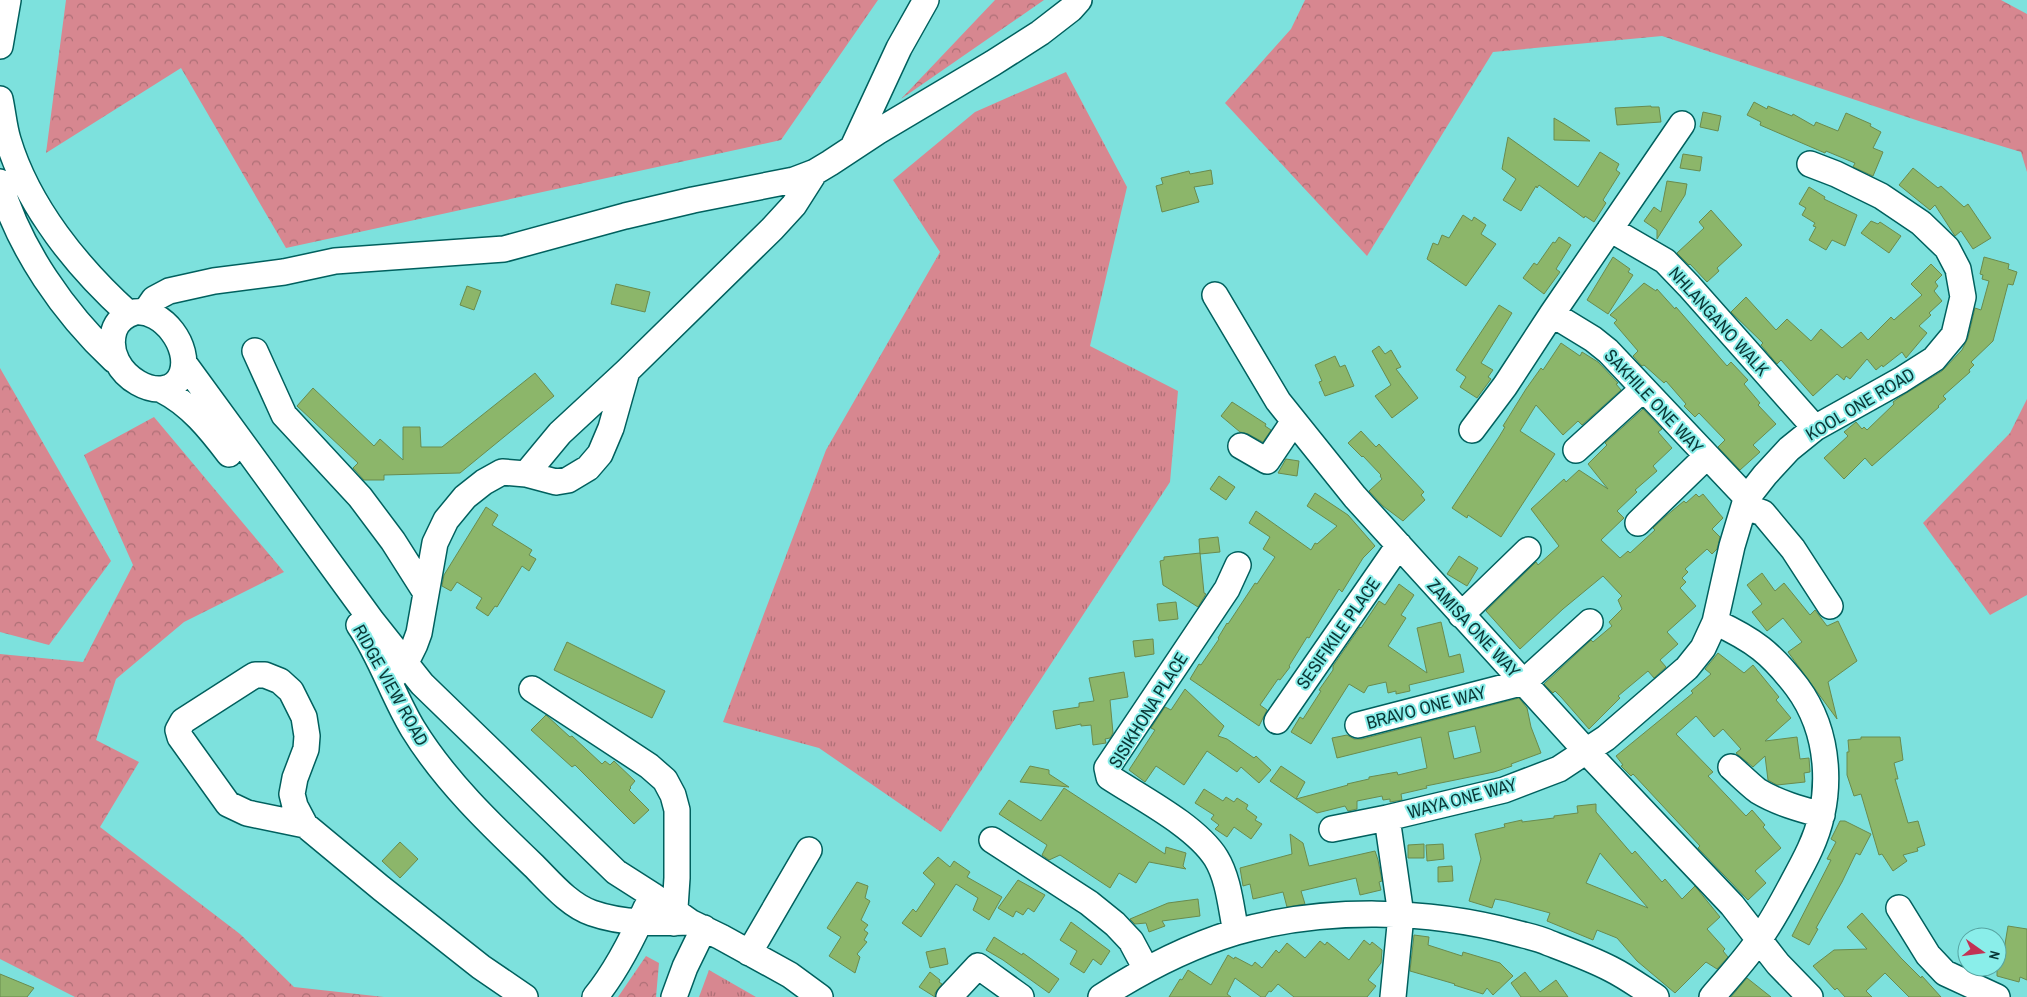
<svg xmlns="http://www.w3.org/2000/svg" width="2027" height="997" font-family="'Archivo Narrow',sans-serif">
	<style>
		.grass { fill: url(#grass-tufts) }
		.forest { fill: url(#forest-crowns) }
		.building { fill: #8cb66a; stroke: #698b4e; fill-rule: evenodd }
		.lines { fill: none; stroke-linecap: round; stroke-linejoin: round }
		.minor-casing { stroke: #00605e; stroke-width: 28 }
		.minor { stroke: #fff; stroke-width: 25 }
		.labels { text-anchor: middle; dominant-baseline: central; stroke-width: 4; stroke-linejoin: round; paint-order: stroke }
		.street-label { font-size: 18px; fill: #0a3736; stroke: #8aeeea }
	</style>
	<defs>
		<pattern id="grass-tufts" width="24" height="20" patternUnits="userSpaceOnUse" patternTransform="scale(1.25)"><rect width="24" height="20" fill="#d78790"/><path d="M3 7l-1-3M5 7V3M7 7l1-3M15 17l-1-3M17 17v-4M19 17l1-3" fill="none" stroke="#ad6f76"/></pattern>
		<pattern id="forest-crowns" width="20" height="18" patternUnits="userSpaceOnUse" patternTransform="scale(1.25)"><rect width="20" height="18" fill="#d78790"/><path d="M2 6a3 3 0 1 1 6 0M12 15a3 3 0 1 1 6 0" fill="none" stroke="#ad6f76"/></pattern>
	</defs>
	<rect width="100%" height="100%" fill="#7de1dd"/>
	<path class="grass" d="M1066,72L1127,187L1090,346L1178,391L1170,482L941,832L819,748L723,722L826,450L940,252L893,180L975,112Z
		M709,970L756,997H699Z"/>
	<path class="forest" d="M66,0H878L781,140L286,248L181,68L46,153Z
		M995,0H1044L901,99Z
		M1305,0H2001L2027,14V172L2021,152L1922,122L1662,36L1493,52L1367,256L1225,103L1291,29Z
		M0,368L111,561L49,645L0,632Z
		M2027,399V595L1990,615L1923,523L2010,433Z
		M154,417L284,572L184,622L116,679L96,740L139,762L100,827L240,934L294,987L384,997H75L0,959V654L83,662L133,565L84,455Z
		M646,956L659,963L656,997H618Z"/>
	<path class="building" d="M1754,102L1767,109L1768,106L1792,116L1793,114L1814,126L1816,122L1838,131L1846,113L1871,124L1870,126L1881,132L1873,148L1883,152L1873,176L1853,167L1855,163L1826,151L1825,153L1760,125L1761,122L1747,115Z
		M1651,106V107H1659L1661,122L1617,125L1615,108Z
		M1703,112L1721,116L1718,131L1700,127Z
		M1554,118L1564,124L1590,141L1554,140Z
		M1508,137L1578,187L1600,152L1619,164L1616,170L1620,173L1603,200L1606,203L1594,222L1585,216L1584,218L1539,185L1537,188L1536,186L1521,211L1503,200L1516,179L1502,169Z
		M1683,154L1702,157L1700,171L1680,168Z
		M1913,168L1938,188L1941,186L1964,207L1968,204L1991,238L1973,249L1961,231L1955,236L1935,205L1930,210L1899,185Z
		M1211,170L1213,184L1194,187L1199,202L1162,212L1156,186L1163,184L1161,178L1189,171L1190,174Z
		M1667,181L1687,184L1685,195L1657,239V230L1644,221L1654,207L1661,212Z
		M1809,187L1825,197L1824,199L1857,215L1845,246L1832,240L1826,250L1809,240L1816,227L1813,226L1815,223L1802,215L1806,208L1799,204Z
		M1711,210L1742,245L1717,268L1719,271L1707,282L1690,264L1689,265L1677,253L1704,228L1699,222Z
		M1463,215L1472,221L1474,217L1486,225L1481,234L1496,244L1466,286L1427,259L1433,243L1438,245L1442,235L1449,238Z
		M1871,221L1878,224L1880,222L1901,236L1889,253L1861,233Z
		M1559,237L1571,245L1556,269L1560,272L1544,294L1523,278L1534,263L1537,265L1553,242L1555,243Z
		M1613,257L1630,269L1628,272L1633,275L1608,314L1587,300Z
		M1984,257L2009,264L2008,269L2017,272L2013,285L2008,284L1993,341L1971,362L1974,365L1969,370L1970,372L1943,396L1946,399L1938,406L1939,407L1872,466L1865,458L1844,479L1824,458L1848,436L1844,432L1856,422L1862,429L1864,427L1867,430L1894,404L1893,402L1897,399L1942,371L1962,350L1968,338L1975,308L1981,310L1989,281L1982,279L1983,275L1980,274Z
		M1931,264L1942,275L1935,282L1938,286L1934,291L1942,301L1929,313L1931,315L1919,326L1927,333L1906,358L1902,352L1883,367L1882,365L1876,370L1867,359L1850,379L1846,376L1844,380L1837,374L1813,396L1781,360L1777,364L1761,345L1763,343L1731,312L1746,297L1776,330L1787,319L1811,341L1821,329L1842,348L1861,332L1868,340L1891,317L1894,320L1922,295L1911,284Z
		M1644,283L1656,291L1657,289L1675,309L1676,307L1727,366L1731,362L1748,380L1744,384L1760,403L1758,405L1776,424L1753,445L1760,452L1740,470L1718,447L1725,440L1699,413L1695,417L1684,406L1686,404L1666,381L1664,383L1644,365L1642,366L1633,356L1638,351L1614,323L1617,320L1610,315Z
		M616,284L650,292L645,312L611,304Z
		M467,286L481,291L474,310L460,305Z
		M1499,305L1512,313L1481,363L1493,370L1488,377L1491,379L1477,398L1460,387L1466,377L1456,370Z
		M1561,343L1580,356L1582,352L1598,362L1618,383L1616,384L1621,390L1582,425L1578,421L1563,435L1536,405L1520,431L1555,454L1501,537L1468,515L1467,518L1452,508L1499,437L1505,427L1503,426L1526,389L1541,368L1543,370Z
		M1379,346L1385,354L1391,350L1401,367L1396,369L1418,398L1392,418L1375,396L1391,385L1372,351Z
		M1335,356L1340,367L1345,365L1354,386L1325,396L1319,382L1322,381L1315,365Z
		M535,373L554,396L460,473L384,475V480H364L353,468L358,463L297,406L313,388L374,446L380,439L403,460V427H420L421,447H442Z
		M1232,402L1266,424L1265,426L1271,430L1263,442L1248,434L1240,432L1221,416Z
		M1643,409L1662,429L1658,432L1672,448L1653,466L1657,471L1635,490L1637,492L1617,511L1624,518L1601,540L1620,558L1628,551L1630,553L1655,530L1653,528L1666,516L1684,501L1686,503L1696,494L1699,497L1703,494L1723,518L1712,529L1720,537L1717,549L1712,554L1707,549L1685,569L1688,572L1682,578L1686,582L1680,588L1696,606L1667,632L1678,644L1660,660L1666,667L1654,678L1648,671L1618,696L1620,698L1589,729L1561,697L1555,691L1553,693L1544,684L1591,640L1593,642L1612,626L1609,622L1622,609L1618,600L1622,596L1603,576L1563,609L1520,649L1486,611L1536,562L1538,565L1559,546L1531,509L1564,479L1566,482L1579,470L1608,489L1588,464L1607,445L1605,443Z
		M1361,431L1376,447L1379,444L1424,492L1421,495L1425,500L1403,521L1383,506L1369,491L1382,479L1380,476L1381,475L1363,456L1362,457L1348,443Z
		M1286,459L1299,461L1297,476L1278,473Z
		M1219,476L1235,487L1226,500L1210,489Z
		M1315,493L1348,515L1375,546L1363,558L1342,592L1339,589L1309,638L1307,637L1289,666L1290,667L1280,680L1278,679L1260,705L1267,710L1259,726L1190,679L1199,664L1201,665L1219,639L1218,638L1227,623L1228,624L1255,583L1257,584L1275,557L1263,549L1270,537L1249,523L1256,511L1311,550L1315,543L1317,544L1337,526L1307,506Z
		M486,507L498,515L492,525L532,550L529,555L536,559L529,571L522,566L497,607L495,606L488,616L476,608L482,598L457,582L451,591L442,586L444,575Z
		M1218,537L1220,552L1200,554L1199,539Z
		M1200,553L1204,593L1206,594L1198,607L1163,585L1160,561L1164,560V557Z
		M1459,556L1478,568L1467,586L1447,574Z
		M1762,573L1775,591L1784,583L1810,615L1815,610L1827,626L1838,621L1857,661L1828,682L1837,719L1788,652L1802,642L1783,618L1767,631L1752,612L1762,604L1747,585Z
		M1399,584L1414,595L1401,615L1406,618L1388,646L1427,673L1417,628L1441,622L1449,657L1460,654L1464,672L1409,685L1410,691L1396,694V691L1388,693L1386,682L1368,686L1364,693L1349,684L1311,744L1291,732L1300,717L1303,719L1321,691L1319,690L1333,670V666L1360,627L1361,628L1379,601L1385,605Z
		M1176,602L1178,619L1159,621L1157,604Z
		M1153,639L1154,654L1135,657L1133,641Z
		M567,642L665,691L652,718L554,670Z
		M1718,653L1744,673L1753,665L1779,697L1776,700L1791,718L1765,741L1797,737L1800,759L1809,758L1810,772L1804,773L1805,782L1777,785L1768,780L1765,756L1753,767L1736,753L1741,749L1723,729L1714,737L1696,716L1676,734L1713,772L1708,776L1746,816L1752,810L1765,825L1763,827L1781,848L1755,871L1766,883L1748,900L1698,848L1700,846L1633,774L1631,776L1621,766L1623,765L1616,756L1693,693L1691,691L1711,674L1705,669Z
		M1124,672L1128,697L1110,700L1113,733L1110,738L1105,739L1106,743L1093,745L1091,725L1081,726V724L1056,729L1053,711L1079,707V703L1094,701L1089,678Z
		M1185,689L1224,726L1218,736L1227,739L1254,758L1256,756L1271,770L1259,783L1241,767L1237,772L1207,751L1184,785L1156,766L1145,782L1129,770L1155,730L1151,728L1165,707L1171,710Z
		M1519,698L1527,708L1531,727L1541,753L1511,764L1512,766L1494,772L1426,786L1427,788L1401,794L1402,800L1390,802V799L1383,800L1382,796L1357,801V809L1348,811L1345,806L1317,813L1296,799L1348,785L1347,784L1369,779V777L1397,772L1398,775L1427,768L1421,737L1337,758L1332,738L1347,735L1354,739H1362ZM1475,726L1481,752L1454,759L1448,732Z
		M546,715L570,737L572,736L602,764L605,761L610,765L614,761L635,781L630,787L631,788L629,790L649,810L634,824L575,765L572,767L531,730Z
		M1861,737H1900L1903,760L1894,763L1898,779H1895L1908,823L1918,821L1925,845L1917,848L1918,851L1903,855L1907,861L1893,871L1882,854L1879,855L1861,794L1854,796L1847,775V752H1849L1848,740L1861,739Z
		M1030,766L1049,770V774L1069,787L1020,782Z
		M1281,766L1305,782L1296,799L1270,781Z
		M1064,788L1165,854L1166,847L1186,853L1183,866L1186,869L1149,862L1136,883L1119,873L1110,888L1060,855L1049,860L1042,855L1047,845L999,814L1009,800L1041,821Z
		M1204,789L1223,801L1226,797L1234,802L1237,798L1248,805L1246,809L1257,817L1255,820L1262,824L1251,839L1234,827L1227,837L1215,829L1219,825L1211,819L1214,815L1195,803Z
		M1596,804V812L1632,854L1635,851L1662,882L1665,879L1682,899L1695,886L1720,917L1707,929L1725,949L1723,951L1728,957L1717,969L1706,962L1675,993L1637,961L1617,938L1597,930L1593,940L1547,921L1550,913L1506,901L1495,899L1492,908L1469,901L1481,859L1475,834L1505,827L1504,824L1522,820V822L1554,818V816L1578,813L1577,806ZM1600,853L1648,908L1586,883Z
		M1840,821H1845L1871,834L1860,855L1856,853L1842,882L1816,928L1818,929L1809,945L1792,936L1831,860L1827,859L1836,842L1831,839Z
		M1290,834L1303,843L1309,866L1375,851L1378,860L1382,881L1379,882L1381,890L1360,895L1356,878L1301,891L1305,904L1287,907L1283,892L1253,899L1250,884L1243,886L1240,868L1292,854Z
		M400,842L418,859L400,878L382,861Z
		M1424,844V858H1408V845Z
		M1443,844L1444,859L1427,861L1426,845Z
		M938,857L950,867L954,861L970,872L967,877L1002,897L989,920L973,910L978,898L956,884L921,937L902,923L913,909L916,912L935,884L923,873Z
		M1452,866L1453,881L1438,882V867Z
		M1018,880L1045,895L1034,912L1028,908L1023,915L1016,911L1013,917L998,908Z
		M857,882L868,886L865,898L870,901L861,920L868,925L864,930L868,933L864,940L867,942L857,954L860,957L855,973L829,956L841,937L827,928Z
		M1198,899L1200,916L1162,921L1165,926L1149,932L1146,923L1135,924L1130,919L1168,903Z
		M1862,913L1901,958L1921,978L1922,976L1941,997H1909L1885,973L1866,991L1872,997H1845L1837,988L1835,990L1813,966L1834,950L1867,949L1847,927Z
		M1071,922L1110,951L1101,965L1093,959L1084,973L1070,964L1077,951L1060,940Z
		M2008,926L2027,929V980L2020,977L2019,982L1997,976V948L2004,950Z
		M1414,935L1429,937L1428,945L1462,956L1463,952L1500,963L1513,976L1493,995L1487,988L1483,994L1454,985L1455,984L1410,971Z
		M994,937L1022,955L1023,953L1059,979L1049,993L1003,960L986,950Z
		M1364,940L1370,945L1372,942L1382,950L1381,963L1368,980L1376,986L1367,997H1294L1278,984L1271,992L1269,991L1265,997H1261L1235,978L1227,994L1231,997H1169L1180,979L1182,980L1188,970L1211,985L1228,955L1234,959L1235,957L1252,966L1255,962L1262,968L1276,950L1279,953L1287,943L1305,958L1320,941L1325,945L1327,942L1349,960Z
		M945,948L948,964L930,968L926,952Z
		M930,972L940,980L939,982L942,984L935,993V997L919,987Z
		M1525,972L1540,992L1556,980L1568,997H1521L1511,983Z
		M0,974L34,988L27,997H0Z
		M1747,978L1771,997H1731Z"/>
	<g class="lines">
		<defs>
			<path id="minor" d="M0,46L8,0
				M0,99C3,113 4,127 8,140C28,207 78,268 129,314
				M853,147L899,48L926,0
				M0,182C18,248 65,314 114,360
				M1610,229L1665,261L1689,286L1815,428
				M1215,295L1278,401L1355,497L1587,752L1732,905L1778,964L1810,997
				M135,312C163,309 191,347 182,373C168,411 101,375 114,331C117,321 125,315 135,312Z
				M145,312L154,299L169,291L214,281L284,272L335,261L504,249L625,216L693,200L794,180L815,172L830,163L877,132L993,63L1040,33L1071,9L1079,0
				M1552,314L1593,339L1608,351L1747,498
				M255,351L284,415L360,497L393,541L426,593
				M184,363L372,621L422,684L616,872L652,895L690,922L721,937L790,975L820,997
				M162,390C190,404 210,429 229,454
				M1472,430L1505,386L1552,314L1682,124
				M1241,446L1267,461L1294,421
				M1576,450L1643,389
				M526,474L560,433L627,371
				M1744,506L1763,513L1793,549L1830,606
				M1638,523L1706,457
				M1461,615L1528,550
				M359,625C381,657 393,696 413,729C445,781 490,824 534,866C551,883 569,905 592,913C623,924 658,923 690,922
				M396,674C407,662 414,649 419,633L435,543L446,520L465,497L484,482L502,472L526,474L556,482L568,480L588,468L600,454L611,428L627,371L772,229L794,205L815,172
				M532,689L649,766L665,780L673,795L677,810V878L674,923
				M1277,721L1399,545
				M1358,725L1524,682L1590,622
				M1731,767C1740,775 1749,784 1758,791C1778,803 1800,809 1822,815
				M1387,818L1401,915L1393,997
				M305,825L247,813L228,804L180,737L178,730L183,721L250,678L255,675H265L280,681L291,691L304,717L307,736L306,749L295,778L292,794L295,806L305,825L381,888L481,967L525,997
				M1332,829L1387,818L1504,790L1559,769L1606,738L1687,668L1703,648L1715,622L1732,546L1744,506L1747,498L1765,475L1789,449L1815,428L1901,380L1934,359L1954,335L1963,297L1958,269L1947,248L1921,223L1881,196L1836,174L1810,164
				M992,840L1089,903L1115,924L1131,941L1146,969
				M1899,908L1928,955L1945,973L1997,997
				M1236,932C1231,909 1229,879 1216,858C1196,826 1141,798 1109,777L1107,768L1227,589L1238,565
				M749,953L809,850
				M595,997C617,970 632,940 646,908
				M674,997L685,967L704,928
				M949,997L978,966L1021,997
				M1101,997C1141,971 1190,946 1236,932C1325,907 1428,909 1516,933C1527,936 1539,938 1549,943C1570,951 1592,959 1611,969C1627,977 1642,988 1656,997
				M1712,997C1728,978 1746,959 1760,938C1773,920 1783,901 1793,882C1799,871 1805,860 1810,849C1834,797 1831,733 1797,687C1771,653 1754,640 1715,622"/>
		</defs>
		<use href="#minor" class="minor-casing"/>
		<use href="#minor" class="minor"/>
	</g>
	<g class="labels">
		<g class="street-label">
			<text transform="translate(1719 321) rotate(48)">NHLANGANO WALK</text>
			<text transform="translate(1654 401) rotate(47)">SAKHILE ONE WAY</text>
			<text transform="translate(1860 404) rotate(-31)">KOOL ONE ROAD</text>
			<text transform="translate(1474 628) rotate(47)">ZAMISA ONE WAY</text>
			<text transform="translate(1338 633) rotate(-55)">SESIFIKILE PLACE</text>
			<text transform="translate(391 685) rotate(61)">RIDGE VIEW ROAD</text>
			<text transform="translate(1426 707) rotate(-15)">BRAVO ONE WAY</text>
			<text transform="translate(1148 710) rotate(-58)">SISIKHONA PLACE</text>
			<text transform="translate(1462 798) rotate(-15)">WAYA ONE WAY</text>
		</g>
	</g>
	<g transform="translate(1982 952) rotate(104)"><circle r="24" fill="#8aeeea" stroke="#57a5a2"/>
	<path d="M0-4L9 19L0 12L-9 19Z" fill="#c23254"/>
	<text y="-8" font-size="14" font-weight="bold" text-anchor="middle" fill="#0a3736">N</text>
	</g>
</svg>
